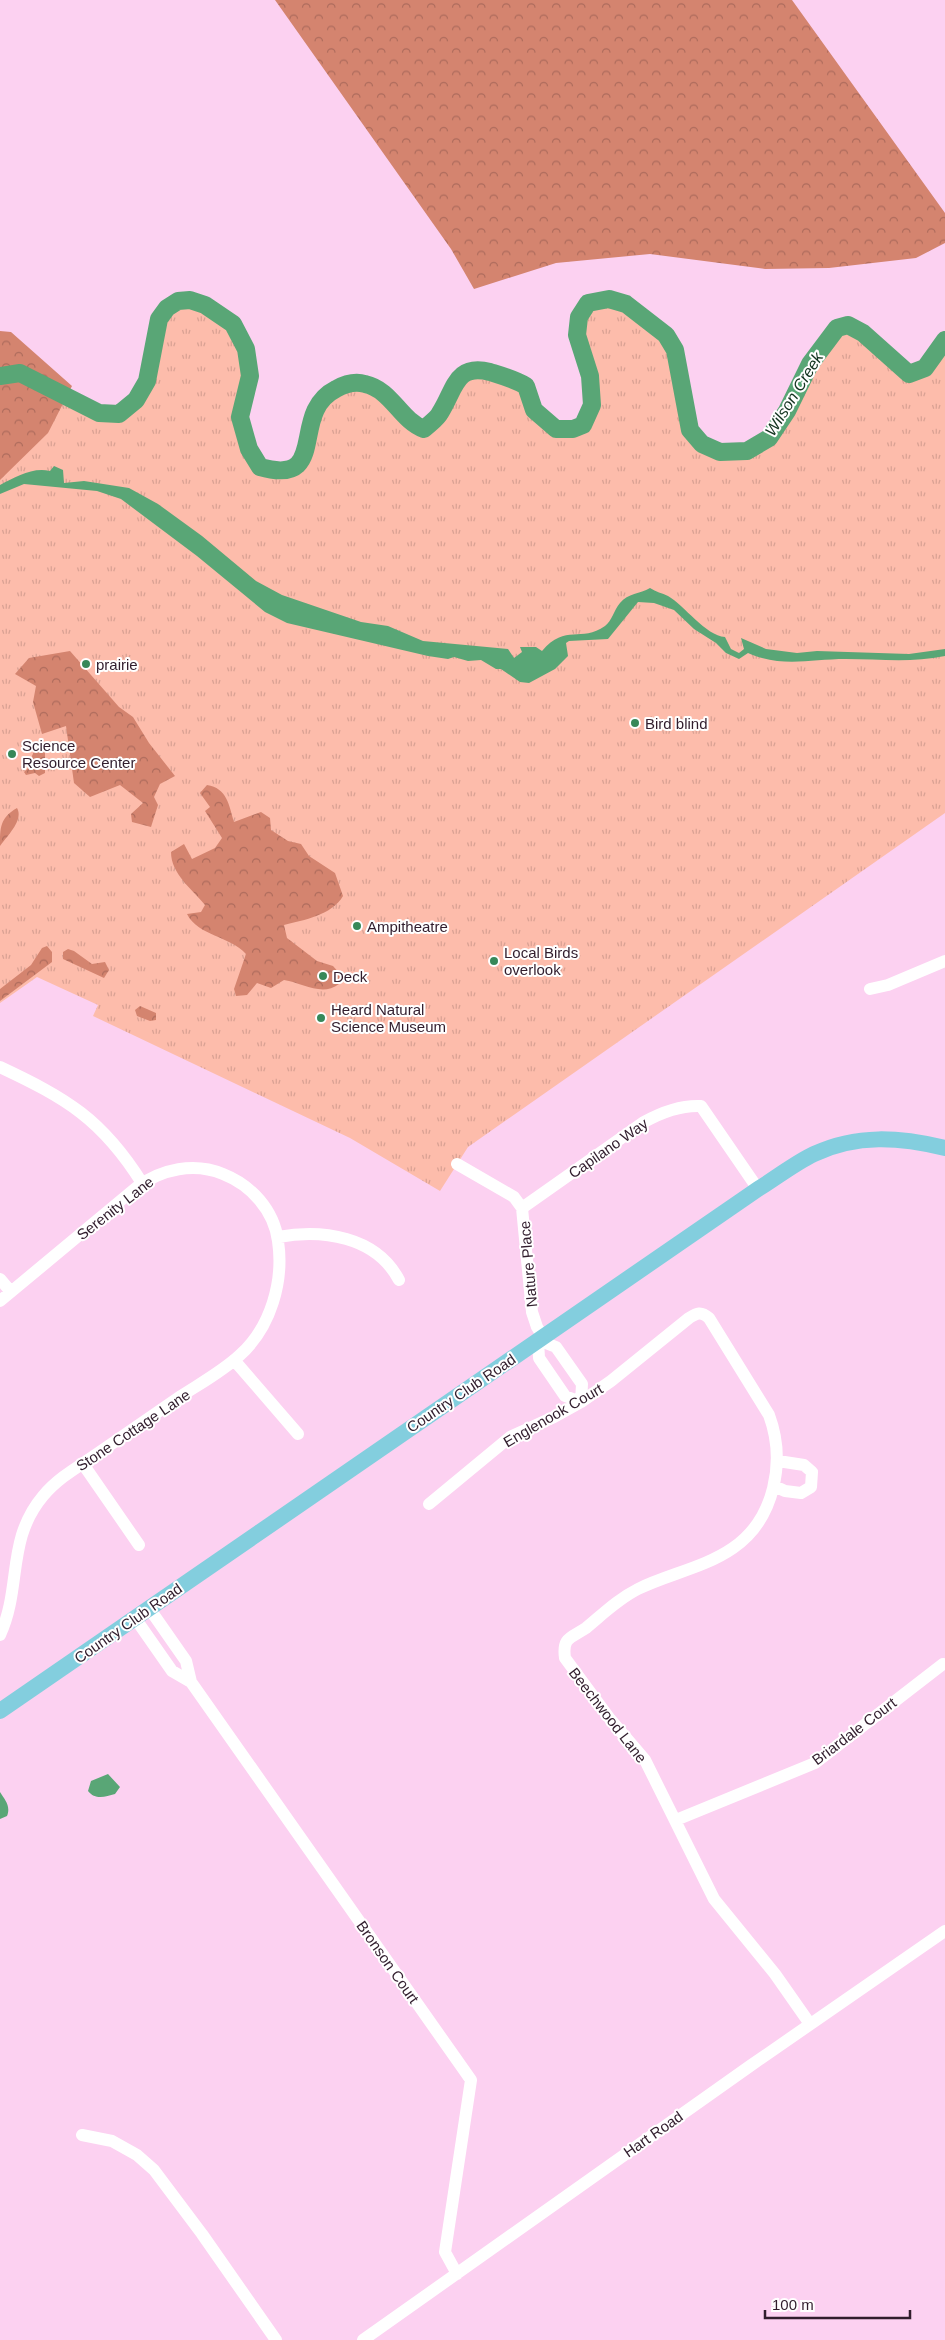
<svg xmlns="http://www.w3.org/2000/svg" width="945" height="2340" font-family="Helvetica,sans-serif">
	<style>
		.grass { fill: url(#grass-tufts) }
		.forest { fill: url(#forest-crowns) }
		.water { fill: #59a676 }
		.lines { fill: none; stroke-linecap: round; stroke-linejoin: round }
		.river { stroke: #59a676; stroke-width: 18 }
		.minor { stroke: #fff; stroke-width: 12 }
		.major { stroke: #83cede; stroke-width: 16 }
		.poi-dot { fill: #378859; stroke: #fff; stroke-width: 2 }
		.labels { text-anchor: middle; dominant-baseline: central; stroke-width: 4; stroke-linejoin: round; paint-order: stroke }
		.poi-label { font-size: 15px; fill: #311d2d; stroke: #fff; text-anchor: start }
		.street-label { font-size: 15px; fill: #311d2d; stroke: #fff }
		.water-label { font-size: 16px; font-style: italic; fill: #12331f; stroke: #fff }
	</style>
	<defs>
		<pattern id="grass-tufts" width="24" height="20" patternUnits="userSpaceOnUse" patternTransform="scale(1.25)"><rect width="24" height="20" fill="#fdbcab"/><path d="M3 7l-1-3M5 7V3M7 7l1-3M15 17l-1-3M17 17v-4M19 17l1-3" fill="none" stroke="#d9a193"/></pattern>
		<pattern id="forest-crowns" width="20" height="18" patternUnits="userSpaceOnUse" patternTransform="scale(1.25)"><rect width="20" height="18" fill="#d4846f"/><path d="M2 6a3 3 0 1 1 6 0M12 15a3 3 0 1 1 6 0" fill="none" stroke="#ad6b5c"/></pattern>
	</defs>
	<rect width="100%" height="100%" fill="#fcd1f1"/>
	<path class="grass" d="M609,300L626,306L665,336L674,350L689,431L701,445L719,453L746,452L769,438L787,412L822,347L838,329L848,326L863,334L908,375L926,369L945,342V813L468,1147L440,1191L350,1138L93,1016L98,1005L37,977L0,1003V377L32,379L97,414L118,416C130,406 141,397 147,382C156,361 151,324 167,309C185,291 217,310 232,325C243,337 248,358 249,374C250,389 237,404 239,419C241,436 250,453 259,468C333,489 289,413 335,390C344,385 354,382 364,385C387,390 395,409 410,424C413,427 419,428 424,430C429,425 437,420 441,414C448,404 451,390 458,380C472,360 508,377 525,386L533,410L556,430C575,430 581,431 590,412C603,385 579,359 579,333C579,321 582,314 589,304Z"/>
	<path class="forest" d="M275,0H792L945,213V243L916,258L829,268L765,269L650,254L556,263L474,289L451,249Z
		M0,331L11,332L72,386L48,433L0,480Z
		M70,651L119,707L133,717L149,743L175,776L160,784L154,797L158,805L151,827L132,822L131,814L143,803L120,785L90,797L74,783L66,726L42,734L33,702L36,686L15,674L29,658Z
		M45,744V773L39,776L35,773L26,775L24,772L31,765C32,755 33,746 45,744Z
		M207,785C227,788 229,805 234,822L261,812L270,818L271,830L288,841L301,844L309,856L335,873L343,896C332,915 304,920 284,925L287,938L317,961L333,966L341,975L339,984C322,997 303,983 284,980L271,988L257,983L247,995L236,996L234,989L246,954C230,936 198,936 187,914L201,912L205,905C192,889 171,874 171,852L184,844L192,859L215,848L222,838L205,811L210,807L200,793Z
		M17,808C24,820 7,836 0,846C0,827 0,818 17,808Z
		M47,946L52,952V962L0,1001V989L31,965L42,948Z
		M68,949L74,951L92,964L105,962L109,970L104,978L63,959V952Z
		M140,1006L156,1013V1020L150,1021L137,1016L135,1010Z"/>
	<path class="water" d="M54,466L63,470L64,483L84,481L129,488L158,504L202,536L256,581L282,595L361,622L388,626L423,641L508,649L514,658L522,652L520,647H536L542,651C566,623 581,643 605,626C612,621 614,610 620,603C628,593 640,594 650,588C656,592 662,593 668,596C684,605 706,636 725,637L731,649L739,653L744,649L741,638L766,649L797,653L817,651L909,654L945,649V656C911,663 880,659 846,659C810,659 782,668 748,653L739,659L726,653L716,643L694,629L674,610L654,603L638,602L608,639L569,641L566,643L568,656L555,669L529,683L520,682L501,669H496L481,660L468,661L454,657L448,659L428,656L287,623L265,612L197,556L121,499L97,491L24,484L0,494V485C16,477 32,467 50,471Z
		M108,1774L120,1787L115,1794C105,1797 95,1800 88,1791L91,1781Z
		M0,1792C5,1800 11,1806 7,1816L0,1819Z"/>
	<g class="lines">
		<path class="river" d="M0,376L20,373L99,413L119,414L136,400L147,381L159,319L167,308L178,301L190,300L205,305L233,324L246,349L250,376L240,417L249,449L260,467C331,487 288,413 336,389C345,384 355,381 365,384C392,390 400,420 424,429C429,424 437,419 440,413C455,390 455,363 490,372C503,376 514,379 526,386L534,410L556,429H573L583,425L592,405L590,376L577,335L579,317L588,303L609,299L626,304L666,335L675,350L690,430L702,444L720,452L747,451L769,438L787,411L810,364L837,328L848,325L863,333L909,374L925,368L945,340"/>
		<path class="minor" d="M870,989L888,985L945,961
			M0,1067C66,1098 102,1119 142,1183
			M457,1164L514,1197L522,1208L532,1312L537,1327L543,1337
			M522,1208L644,1122C662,1112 680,1105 701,1106L758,1189
			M278,1237C322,1229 376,1236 399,1280
			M0,1279L11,1292
			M0,1301L137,1187C162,1169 194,1162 223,1174C251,1185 274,1210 278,1241C284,1281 271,1327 240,1355C223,1371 201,1383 181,1396C152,1416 123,1436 94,1456C76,1468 57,1479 43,1496C6,1540 22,1587 0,1635
			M538,1340L556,1347L582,1384L581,1402L565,1396L539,1358Z
			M234,1360L298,1434
			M83,1464L139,1545
			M774,1486L785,1491L801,1493L811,1487L812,1472L804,1465L778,1461
			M429,1504L510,1437L554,1417L581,1402L611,1381L689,1318C697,1313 701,1311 709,1318L769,1415C786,1461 775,1519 733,1548C704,1568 668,1574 638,1589C618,1599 603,1614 586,1628C571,1638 562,1637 565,1658L610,1719L645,1760L714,1899L775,1974L810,2024
			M149,1608L186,1661L191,1682L471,2080L445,2252L457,2274
			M135,1618L172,1671L191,1682
			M676,1820L815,1763L943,1664
			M82,2135L112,2141L137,2155L154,2170L202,2234L276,2340
			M363,2340L750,2066L945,1931"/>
		<path class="major" d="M0,1711L758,1189C776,1178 795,1163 814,1154C857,1134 899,1137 945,1148"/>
	</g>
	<g class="poi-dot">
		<circle cx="86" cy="664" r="5"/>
		<circle cx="635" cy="723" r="5"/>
		<circle cx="12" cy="754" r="5"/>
		<circle cx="357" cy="926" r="5"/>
		<circle cx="494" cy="961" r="5"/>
		<circle cx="323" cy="976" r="5"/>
		<circle cx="321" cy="1018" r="5"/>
	</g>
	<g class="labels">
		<g class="poi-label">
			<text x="96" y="664">prairie</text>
			<text x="645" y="723">Bird blind</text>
			<text x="22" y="745">Science<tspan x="22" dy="17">Resource Center</tspan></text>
			<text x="367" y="926">Ampitheatre</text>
			<text x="504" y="952">Local Birds<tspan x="504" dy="17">overlook</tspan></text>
			<text x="333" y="976">Deck</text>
			<text x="331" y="1009">Heard Natural<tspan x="331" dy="17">Science Museum</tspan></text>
		</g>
		<g class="street-label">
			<text transform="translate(608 1148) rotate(-35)">Capilano Way</text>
			<text transform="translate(115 1208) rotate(-38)">Serenity Lane</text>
			<text transform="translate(528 1264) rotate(-95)">Nature Place</text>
			<text transform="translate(461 1393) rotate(-34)">Country Club Road</text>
			<text transform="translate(553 1415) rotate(-30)">Englenook Court</text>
			<text transform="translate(133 1430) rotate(-34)">Stone Cottage Lane</text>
			<text transform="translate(128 1623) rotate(-35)">Country Club Road</text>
			<text transform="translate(608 1715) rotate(52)">Beechwood Lane</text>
			<text transform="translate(854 1731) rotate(-37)">Briardale Court</text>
			<text transform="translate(388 1962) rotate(55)">Bronson Court</text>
			<text transform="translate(653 2134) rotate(-35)">Hart Road</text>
		</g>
		<g class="water-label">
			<text transform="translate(794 394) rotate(-58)">Wilson Creek</text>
		</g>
	</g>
	<path d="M765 2310v8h145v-8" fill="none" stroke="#311d2d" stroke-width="2.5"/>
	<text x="772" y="2310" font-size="15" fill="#311d2d" stroke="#ffffff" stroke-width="4" paint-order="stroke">100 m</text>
</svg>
